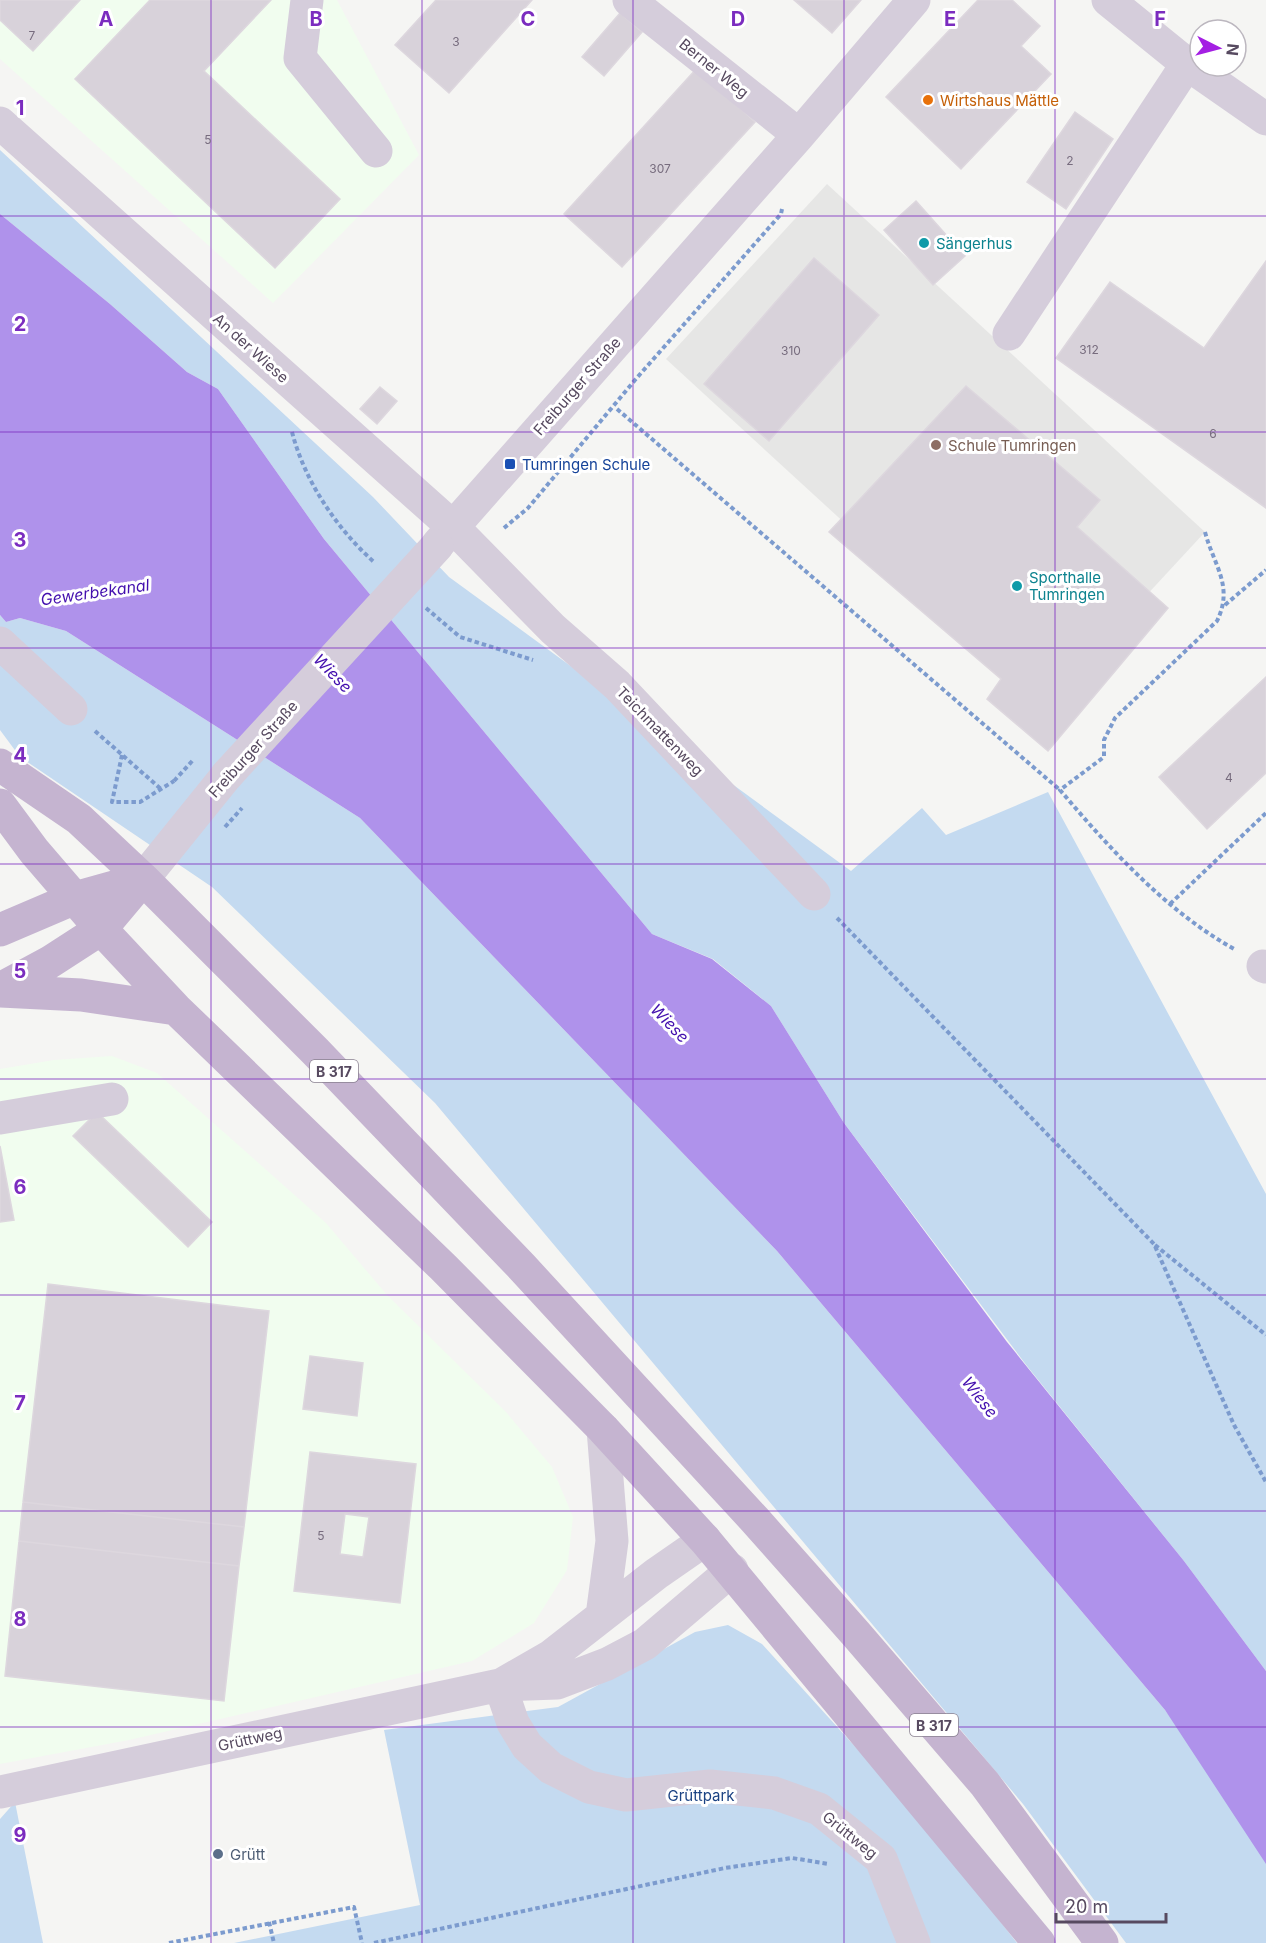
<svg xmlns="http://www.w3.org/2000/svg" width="1266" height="1943" font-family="Inter,sans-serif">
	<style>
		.commercial { fill: #f1fdef }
		.education { fill: #e6e6e5 }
		.green { fill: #c4daf0 }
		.water { fill: #af92eb }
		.building { fill: #d8d2da; stroke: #ddd7de; stroke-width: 1.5; fill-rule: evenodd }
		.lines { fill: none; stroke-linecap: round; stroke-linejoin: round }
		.path { stroke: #7c9bce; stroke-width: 4; stroke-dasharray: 4.5 3; stroke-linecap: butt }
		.minor { stroke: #d5cddb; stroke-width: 33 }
		.major { stroke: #c5b4d0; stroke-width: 33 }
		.path-bridge { stroke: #7c9bce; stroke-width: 4; stroke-dasharray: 4.5 3; stroke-linecap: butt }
		.minor-bridge { stroke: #d5cddb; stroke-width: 33 }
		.grid { fill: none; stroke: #7b2cbf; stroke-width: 1.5; stroke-opacity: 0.55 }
		.food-dot { fill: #e8710a; stroke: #fff; stroke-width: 2 }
		.culture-dot { fill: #0f9aa8; stroke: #fff; stroke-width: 2 }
		.education-dot { fill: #8d6e63; stroke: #fff; stroke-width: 2 }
		.transit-dot { fill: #1a4fb4; stroke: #fff; stroke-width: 2 }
		.service-dot { fill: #5c6f8a; stroke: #fff; stroke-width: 2 }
		.labels { text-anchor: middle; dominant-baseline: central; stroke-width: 6; stroke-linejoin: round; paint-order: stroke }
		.number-label { font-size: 12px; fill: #776c7e }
		.shield { fill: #fff; stroke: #898090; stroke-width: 1.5 }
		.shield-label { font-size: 14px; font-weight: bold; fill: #574a60 }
		.street-label { font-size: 15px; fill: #574a60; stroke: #fff }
		.food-label { font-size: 15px; fill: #c56008; stroke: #fff; text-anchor: start }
		.culture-label { font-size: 15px; fill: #0d838f; stroke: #fff; text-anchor: start }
		.education-label { font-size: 15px; fill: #785e54; stroke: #fff; text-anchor: start }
		.transit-label { font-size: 15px; fill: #164399; stroke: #fff; text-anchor: start }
		.park-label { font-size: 15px; fill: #1a4283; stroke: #fff }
		.service-label { font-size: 15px; fill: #4e5e75; stroke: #fff; text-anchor: start }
		.water-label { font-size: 16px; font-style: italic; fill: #430fae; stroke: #fff }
		.grid-label { font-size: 20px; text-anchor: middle; font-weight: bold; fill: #7b2cbf; stroke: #fff; stroke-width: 6; stroke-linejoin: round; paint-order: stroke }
	</style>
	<rect width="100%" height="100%" fill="#f5f5f3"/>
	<path class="commercial" d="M0,0H337L419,155L273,303L0,59Z
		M112,1056L157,1073L326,1223L387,1295L506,1412L552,1467L573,1517L567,1570L534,1623L472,1661L129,1740L0,1764V1069L54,1060Z"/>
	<path class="education" d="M827,184L1205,532L1044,706L666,359Z"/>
	<path class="green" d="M0,150L373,497L449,577L851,871L922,808L946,835L1048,792L1266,1194V1671L1184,1561L1027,1366L844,1123L771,1006L713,959L652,934L324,539L218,389L187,372L110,304L0,214Z
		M0,615L6,622L20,618L66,631L360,818L777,1251L1165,1710L1266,1851V1943H1126L1023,1804L435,1103L212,887L20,757L0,730Z
		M728,1625L762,1644L917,1815L1017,1943H234L420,1905L384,1730L558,1707L695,1632Z
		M15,1802L43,1943H0V1819Z"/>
	<path class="water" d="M0,214L110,304L187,372L218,389L324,539L652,934L712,959L771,1006L844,1123L1007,1342L1184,1561L1266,1671V1864L1165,1710L777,1251L360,818L66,631L20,618L6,622L0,615Z"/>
	<path class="building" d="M0,0H80L33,51L0,20Z
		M150,0H271L204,71L340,199L275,268L75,79Z
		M436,0H532L449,93L395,45Z
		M794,0H861L832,33Z
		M978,0H1012L1040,26L1021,46L1051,74L961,169L886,97Z
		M620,13L642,32L604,76L582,57Z
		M697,68L755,122L622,267L564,214Z
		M1075,112L1113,139L1066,209L1027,182Z
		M916,201L965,256L933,285L884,230Z
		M814,258L879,315L769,441L704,384Z
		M1266,261V508L1056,358L1110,282L1204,348Z
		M966,386L1100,500L1077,527L1168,608L1048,751L987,699L1001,679L829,532Z
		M380,387L397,401L377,424L360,409Z
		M1266,677V773L1207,829L1159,777Z
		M97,1112L212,1222L188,1247L73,1136Z
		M0,1146L14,1220L0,1222Z
		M48,1284L269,1311L244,1527L23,1502Z
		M310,1356L363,1363L357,1416L303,1409Z
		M310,1452L416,1464L400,1603L294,1591ZM345,1514L369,1517L363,1557L340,1554Z
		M23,1502L244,1527L239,1566L19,1541Z
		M19,1541L239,1566L224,1701L5,1676Z"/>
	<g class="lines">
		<path class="path" d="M617,409L1060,790
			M292,432C305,482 337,529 375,563
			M504,528L528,508L635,380L781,214L782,209
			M1205,532C1214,566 1234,586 1217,621L1115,718L1104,740V757L1060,790C1111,850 1165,910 1234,949
			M1225,605L1266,570
			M426,608L460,637L533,660
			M95,731L162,790
			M122,755L112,802H140L174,781
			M1170,904L1266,813
			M837,918L1154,1244L1234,1425L1266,1482
			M1155,1245L1266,1335
			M269,1922L274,1943
			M169,1943L354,1907L362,1943
			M374,1943L725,1868L792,1858L829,1864"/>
		<path class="minor" d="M307,0L300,58L376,151
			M629,0L799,135
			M1108,0L1187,64L1266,119
			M0,123L453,527L553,629L617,685L814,894
			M1009,334L1187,64
			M438,544L799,135L914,0
			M0,643L71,709
			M143,879L227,775
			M1263,966L1266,967
			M0,1118L112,1099
			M602,1616L612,1541L603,1429
			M504,1683L551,1656L656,1574L705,1540
			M500,1685L513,1723L527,1746L551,1768L589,1787L626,1795L710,1786L774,1793L819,1809L881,1859L914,1943
			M0,1792L500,1685L557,1683L607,1664L645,1644L732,1570"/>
		<path class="major" d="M0,765L79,819L143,879L315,1051L522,1267L755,1520L856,1634L985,1784L1102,1943
			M0,805L34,851L101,929L176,1009L443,1267L603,1429L705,1540L1039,1943
			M0,930L75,898L143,879
			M0,989L50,962L101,929L143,879
			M0,991L81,995L176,1009"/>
		<path class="path-bridge" d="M174,781L194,759
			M225,827L242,808"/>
		<path class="minor-bridge" d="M227,775L437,546"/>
	</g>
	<path class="grid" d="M211,0V1943M422,0V1943M633,0V1943M844,0V1943M1055,0V1943M0,216H1266M0,432H1266M0,648H1266M0,864H1266M0,1079H1266M0,1295H1266M0,1511H1266M0,1727H1266"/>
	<circle class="food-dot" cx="928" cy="100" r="6"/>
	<g class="culture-dot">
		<circle cx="924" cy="243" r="6"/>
		<circle cx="1017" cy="586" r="6"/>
	</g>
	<circle class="education-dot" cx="936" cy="445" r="6"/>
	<rect class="transit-dot" x="504" y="458" width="12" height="12" rx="3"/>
	<circle class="service-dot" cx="218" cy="1854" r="6"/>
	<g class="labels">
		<g class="number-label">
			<text x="32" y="35">7</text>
			<text x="456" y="41">3</text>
			<text x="208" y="139">5</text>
			<text x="1070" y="160">2</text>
			<text x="660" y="168">307</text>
			<text x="1089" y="349">312</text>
			<text x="791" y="350">310</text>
			<text x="1213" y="433">6</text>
			<text x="1229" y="777">4</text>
			<text x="321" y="1535">5</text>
		</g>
		<g class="shield">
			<rect x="310" y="1060" width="48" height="22" rx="4.5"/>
			<rect x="910" y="1714" width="48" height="22" rx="4.5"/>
		</g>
		<g class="shield-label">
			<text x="334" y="1071">B 317</text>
			<text x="934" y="1725">B 317</text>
		</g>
		<g class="street-label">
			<text transform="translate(714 68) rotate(39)">Berner Weg</text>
			<text transform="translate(251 348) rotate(42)">An der Wiese</text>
			<text transform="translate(577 386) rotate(-49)">Freiburger Straße</text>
			<text transform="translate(660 731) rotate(46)">Teichmattenweg</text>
			<text transform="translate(253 749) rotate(-48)">Freiburger Straße</text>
			<text transform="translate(250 1739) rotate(-12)">Grüttweg</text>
			<text transform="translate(850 1835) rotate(39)">Grüttweg</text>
		</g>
		<g class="food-label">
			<text x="940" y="100">Wirtshaus Mättle</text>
		</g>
		<g class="culture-label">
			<text x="936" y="243">Sängerhus</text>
			<text x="1029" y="577">Sporthalle<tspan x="1029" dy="17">Tumringen</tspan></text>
		</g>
		<g class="education-label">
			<text x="948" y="445">Schule Tumringen</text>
		</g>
		<g class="transit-label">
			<text x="522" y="464">Tumringen Schule</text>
		</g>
		<g class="park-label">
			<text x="701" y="1795">Grüttpark</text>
		</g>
		<g class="service-label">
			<text x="230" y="1854">Grütt</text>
		</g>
		<g class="water-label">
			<text transform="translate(95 592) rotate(-8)">Gewerbekanal</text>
			<text transform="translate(333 673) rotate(46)">Wiese</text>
			<text transform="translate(670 1023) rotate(46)">Wiese</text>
			<text transform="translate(980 1397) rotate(52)">Wiese</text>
		</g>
	</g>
	<g class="grid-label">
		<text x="106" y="26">A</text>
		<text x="316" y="26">B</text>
		<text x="528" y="26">C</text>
		<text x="738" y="26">D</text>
		<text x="950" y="26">E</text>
		<text x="1160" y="26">F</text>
		<text x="20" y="115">1</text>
		<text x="20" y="331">2</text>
		<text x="20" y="547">3</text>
		<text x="20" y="762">4</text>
		<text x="20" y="978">5</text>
		<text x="20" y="1194">6</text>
		<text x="20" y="1410">7</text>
		<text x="20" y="1626">8</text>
		<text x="20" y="1842">9</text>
	</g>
	<g transform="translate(1218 48) rotate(96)"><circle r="28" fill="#ffffff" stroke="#bcb7bf" stroke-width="1.5"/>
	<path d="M0-4.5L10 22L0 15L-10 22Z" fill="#a41fe3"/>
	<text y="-9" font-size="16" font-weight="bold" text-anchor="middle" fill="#574a60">N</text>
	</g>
	<path d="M1056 1913v9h110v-9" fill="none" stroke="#574a60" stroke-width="3"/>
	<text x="1065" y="1913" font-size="18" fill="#574a60" stroke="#ffffff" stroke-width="4.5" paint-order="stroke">20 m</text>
</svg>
